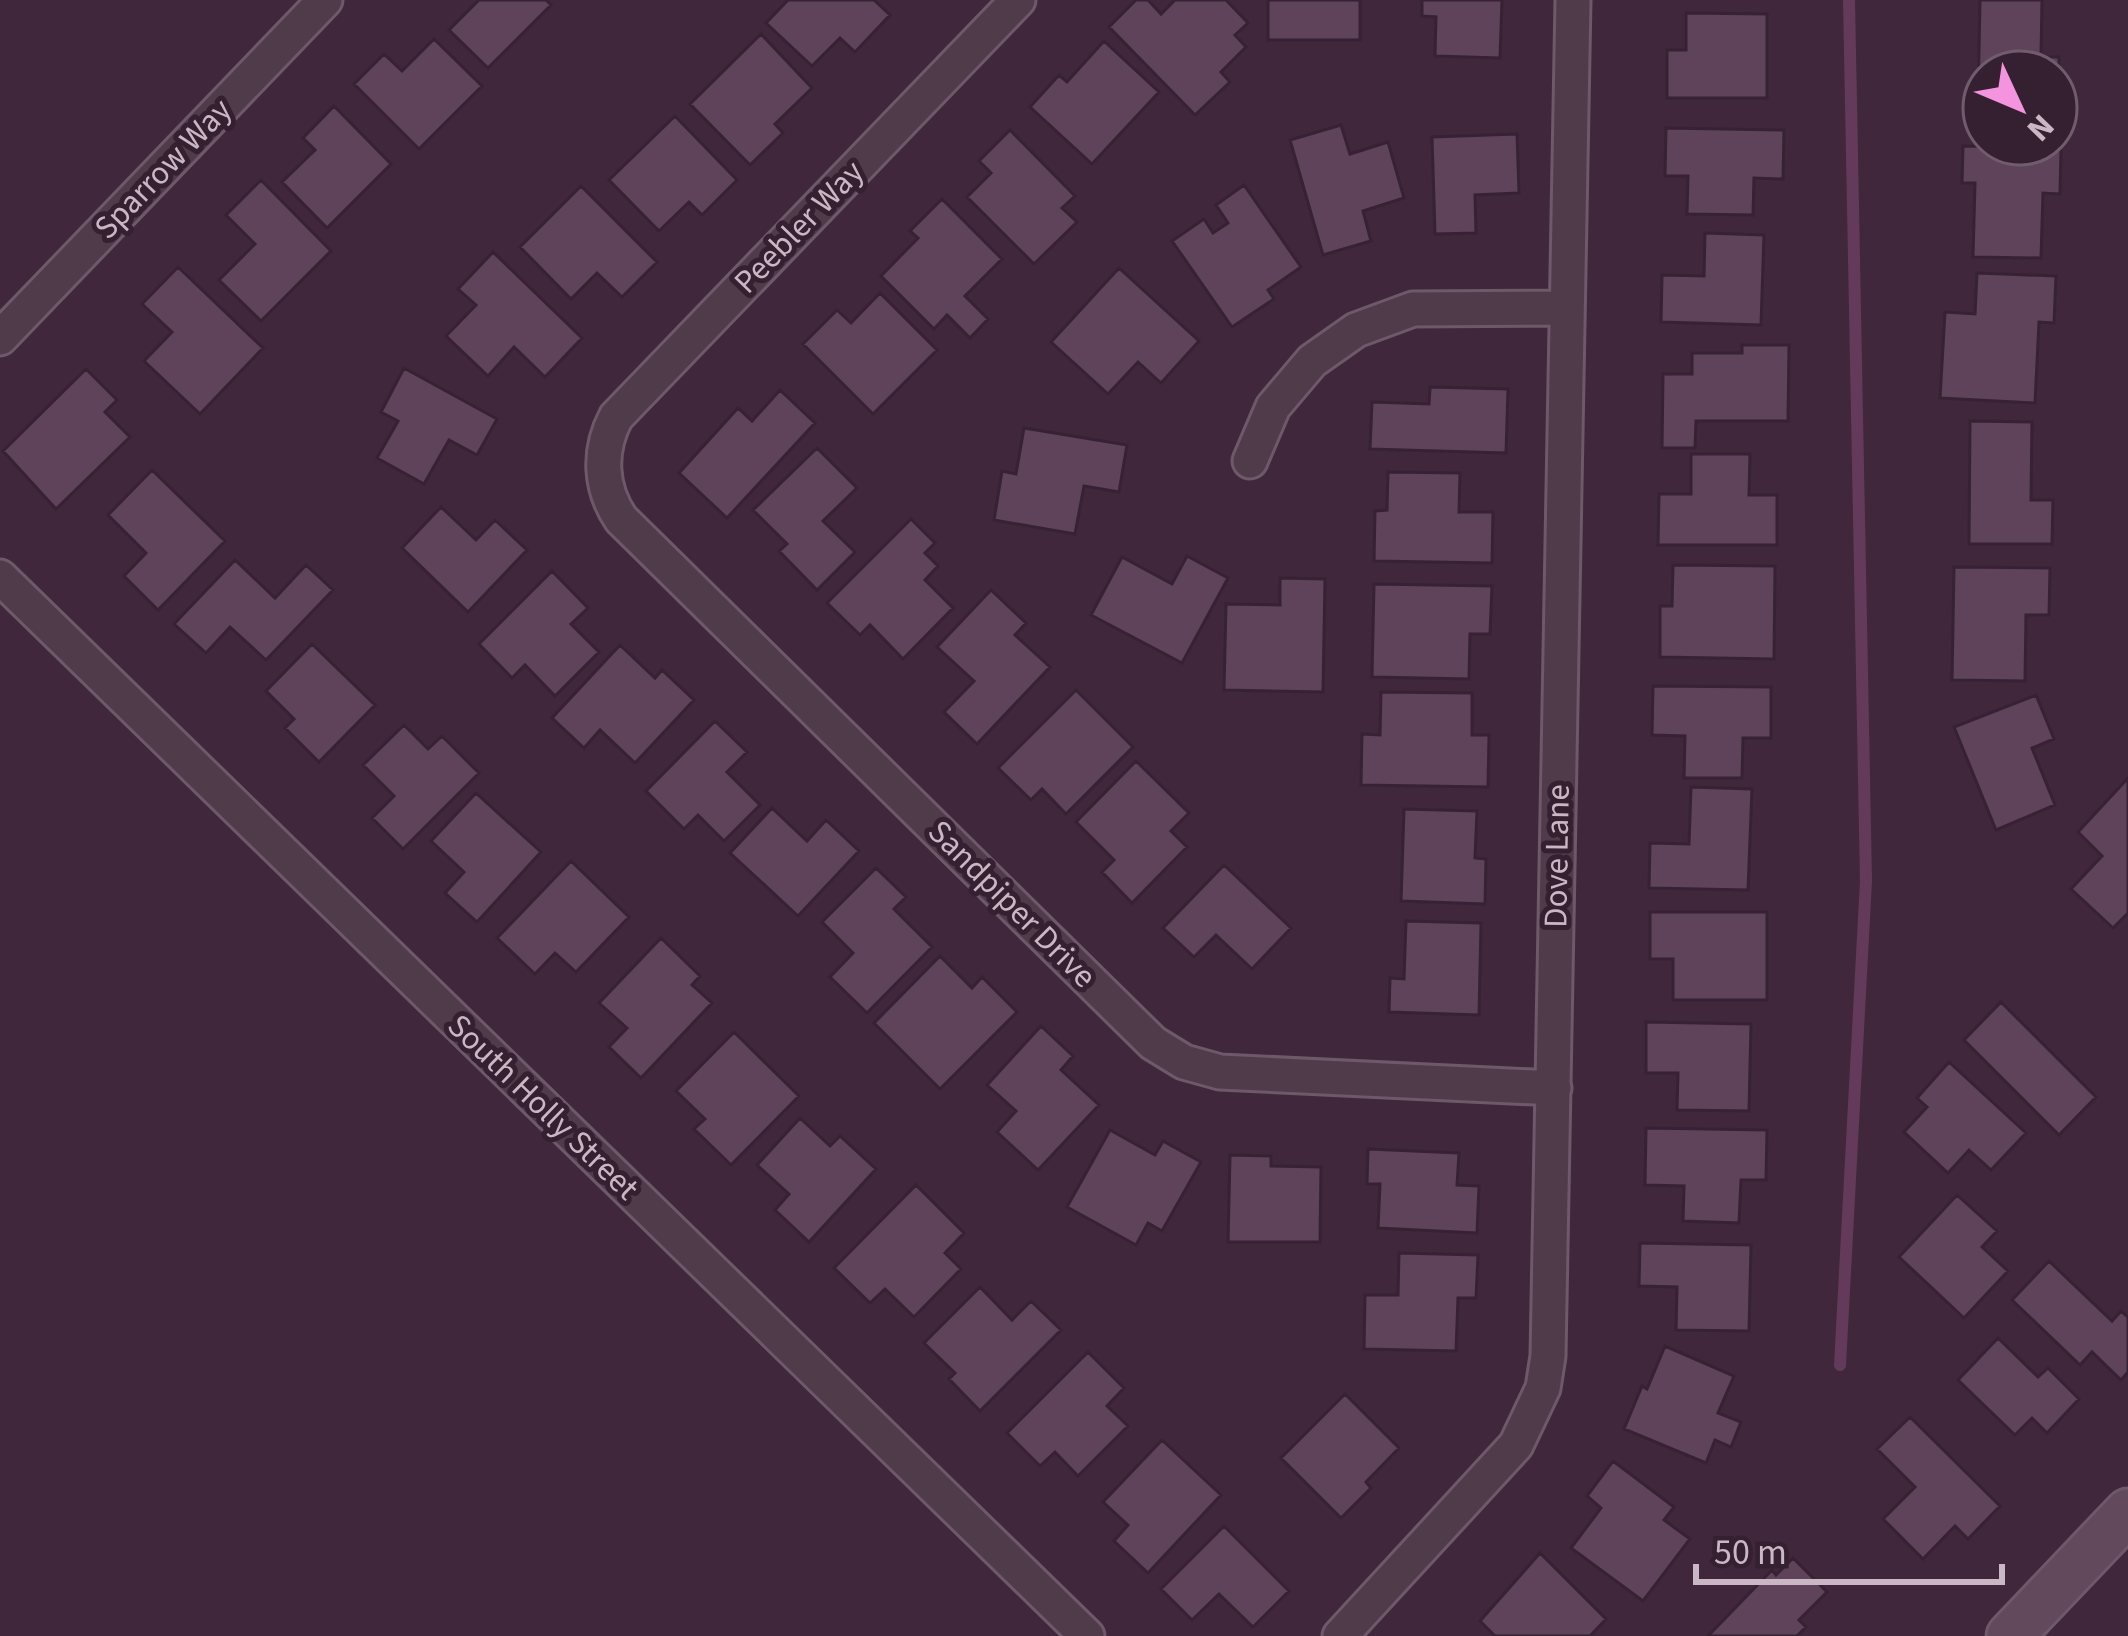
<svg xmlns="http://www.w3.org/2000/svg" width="2128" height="1636" font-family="'Source Sans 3',sans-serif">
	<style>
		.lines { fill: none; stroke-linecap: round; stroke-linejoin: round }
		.stream { stroke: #643a5b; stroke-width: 12 }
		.building { fill: #5f435a; stroke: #372233; stroke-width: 3 }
		.minor-casing { stroke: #6d5969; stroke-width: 39 }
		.secondary-casing { stroke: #6d5969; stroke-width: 51 }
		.minor { stroke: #503b4b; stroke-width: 33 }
		.secondary { stroke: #62495c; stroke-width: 45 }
		.labels { text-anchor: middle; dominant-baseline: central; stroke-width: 10; stroke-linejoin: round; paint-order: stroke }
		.street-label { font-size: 33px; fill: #cab7c6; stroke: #352031 }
	</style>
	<rect width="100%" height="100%" fill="#40273b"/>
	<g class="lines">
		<path class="stream" d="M1840,1365L1866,881L1849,0"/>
	</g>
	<path class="building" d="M479,0H546L551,5L488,68L449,30Z
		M788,0H874L890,15L855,52L840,38L812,66L766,23Z
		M1136,0H1148L1161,14L1175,0H1226L1248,23L1235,35L1246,47L1221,72L1230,82L1195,115L1109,27Z
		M1268,0H1360V40H1268Z
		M1422,0H1502L1500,58L1435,56L1436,17L1422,16Z
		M1980,0H2042L2041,57H2059V104L2056,72H1984V103H1978Z
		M1686,13L1767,14V98H1667V50H1686Z
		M761,34L812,88L775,124L783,133L750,165L690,104Z
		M434,39L482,86L419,149L354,84L384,54L402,71Z
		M1104,41L1159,92L1092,164L1030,107L1059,75L1067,82Z
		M334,106L391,164L327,228L282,182L315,150L303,138Z
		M675,116L737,180L702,215L689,202L659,231L609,180Z
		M1341,125L1350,154L1388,142L1404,198L1363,211L1371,241L1323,255L1290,140Z
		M1666,128L1784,130L1783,179L1754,178L1753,215L1687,214L1688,176H1665Z
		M1010,130L1075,196L1062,208L1077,222L1034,264L967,197L991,173L979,161Z
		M1517,134L1519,193L1475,195L1476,233L1435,234L1432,137Z
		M1963,146L2061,148L2060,194L2043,193L2041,258L1973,257L1975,183H1962Z
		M261,180L331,251L261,321L219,280L255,244L226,215Z
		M1244,185L1301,267L1268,290L1274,299L1232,327L1172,241L1204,219L1213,233L1228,223L1216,205Z
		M581,186L657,262L622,297L597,273L571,299L520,247Z
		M942,199L1002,259L965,296L988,319L970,338L947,315L934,329L881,276L918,238L910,231Z
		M1705,233L1764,235L1761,325L1661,322L1662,275L1704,276Z
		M493,252L582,338L545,377L514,347L488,376L446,336L476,305L458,289Z
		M178,267L263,348L200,414L144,361L172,332L142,304Z
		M1119,268L1199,341L1161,383L1138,362L1108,394L1051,342Z
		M1977,273L2056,276L2054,323L2039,322L2035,403L1940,398L1945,312L1975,314Z
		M880,293L937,350L873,414L803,344L837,310L851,323Z
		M1742,345H1789L1788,421H1696L1695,448H1662L1663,374H1692V353H1742Z
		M404,368L497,419L477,455L449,440L424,484L377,458L398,421L381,412Z
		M86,369L117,400L105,412L130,437L56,509L3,451Z
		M1430,387L1508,389L1506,453L1370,449L1372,402L1429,404Z
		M780,390L815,423L727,518L679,473L738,408L752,421Z
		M1970,421L2032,422L2031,500H2053L2052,544H1969Z
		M1024,428L1127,445L1119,492L1084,486L1075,534L994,520L1002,471L1016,474Z
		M817,448L857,488L823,521L855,552L817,590L779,551L787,544L753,510Z
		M1691,454H1750L1749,495H1777V545H1658L1659,494H1691Z
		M152,470L225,541L158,610L124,576L146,553L108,515Z
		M1388,472L1460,473L1459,512H1493L1492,563L1374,561L1375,511L1387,510Z
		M441,507L476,540L495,520L527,550L468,612L402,548Z
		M911,519L935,543L925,553L938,566L925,580L953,608L903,659L870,625L860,635L827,603Z
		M1187,556L1228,578L1182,663L1091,615L1122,557L1172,584Z
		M235,560L275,598L306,565L333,590L266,660L230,627L206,653L174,624Z
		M1673,565L1775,566L1774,659L1660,657V606H1672Z
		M1954,567L2050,568L2049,615H2026L2025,681L1952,680Z
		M552,571L588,608L571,624L599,652L555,696L525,665L512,678L479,644Z
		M1280,578L1325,579L1323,692L1224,690L1226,604L1280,605Z
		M1374,584L1492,586L1490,634H1470L1469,679L1372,677Z
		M991,590L1026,623L1015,635L1050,667L977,744L944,712L974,681L937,647Z
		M312,644L375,705L319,762L285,728L294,719L266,691Z
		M620,645L655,678L662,670L694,700L635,763L600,730L584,748L552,718Z
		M1653,686L1771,687V738H1743L1742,778H1684L1685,736L1652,735Z
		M1076,690L1133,747L1066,814L1042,789L1031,800L998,768Z
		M1381,692L1472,693V735H1489L1488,787L1361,785L1362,734L1380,735Z
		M2036,695L2054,739L2032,748L2055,805L1996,830L1954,727Z
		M715,721L747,752L727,772L760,805L724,841L698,815L684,829L646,791Z
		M404,725L428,749L442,736L479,773L403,849L372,818L394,796L363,765Z
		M1136,761L1189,813L1171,831L1187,847L1132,903L1102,872L1114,860L1076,822Z
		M2128,778V913L2113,928L2071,889L2102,856L2078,832Z
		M1691,787L1752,789L1748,890L1649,888L1650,843L1689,844Z
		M476,793L541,852L477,922L445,893L464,872L431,841Z
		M772,808L807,841L826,820L859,851L798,916L730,853Z
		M1404,809L1477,811L1475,858L1486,859L1485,904L1401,901Z
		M571,861L629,917L576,972L555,953L535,974L497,938Z
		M1224,865L1291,928L1252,969L1216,935L1194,957L1163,928Z
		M876,868L906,897L894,909L932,947L867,1013L830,977L853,953L822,922Z
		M1650,912H1767V1000H1673V959H1650Z
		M1406,921L1481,923L1479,1015L1389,1012L1390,978L1404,979Z
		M661,938L700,976L692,985L712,1003L641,1078L609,1047L627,1028L599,1003Z
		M940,956L972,988L982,977L1017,1012L940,1089L874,1023Z
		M2001,1002L2096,1097L2059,1135L1964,1040Z
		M1646,1022L1751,1024L1749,1111L1677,1110L1678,1073H1646Z
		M1041,1026L1073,1056L1061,1070L1099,1105L1038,1170L997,1132L1016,1111L987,1085Z
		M734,1032L799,1096L731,1165L694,1129L705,1119L676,1091Z
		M1949,1062L2026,1133L1991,1170L1969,1150L1948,1173L1904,1132L1927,1107L1917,1098Z
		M800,1118L830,1146L840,1136L876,1169L809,1242L775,1210L789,1194L757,1165Z
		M1646,1128L1767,1130L1766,1180H1741L1739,1223L1683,1221L1684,1186L1645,1185Z
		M1110,1130L1155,1155L1163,1141L1201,1162L1162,1231L1148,1223L1136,1245L1067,1207Z
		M1368,1149L1459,1153L1457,1185L1479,1186L1477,1233L1378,1228L1380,1184H1367Z
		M1230,1155L1271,1156V1166L1321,1167L1320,1242H1228Z
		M916,1185L964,1233L945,1253L961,1269L914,1317L885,1289L870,1303L834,1268Z
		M1957,1195L1997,1231L1982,1247L2008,1271L1964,1318L1899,1257Z
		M1640,1243L1751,1245L1749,1331L1676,1330L1677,1287L1639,1286Z
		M1399,1253L1478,1255L1476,1298H1458L1456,1351L1364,1349L1365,1295H1398Z
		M2049,1261L2112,1321L2121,1311L2128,1317V1372L2121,1380L2092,1352L2080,1365L2012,1300Z
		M980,1287L1012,1320L1031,1301L1061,1330L980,1411L949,1379L955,1373L924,1343Z
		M1998,1338L2038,1377L2048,1368L2079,1399L2047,1433L2032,1418L2015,1435L1958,1380Z
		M1665,1346L1734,1376L1718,1413L1741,1422L1731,1447L1715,1440L1706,1463L1624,1429L1642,1386L1647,1389Z
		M1088,1352L1124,1388L1107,1406L1128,1426L1078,1476L1055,1452L1040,1466L1007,1433Z
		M1345,1394L1399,1448L1366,1482L1371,1488L1341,1518L1281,1458Z
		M1910,1417L2000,1506L1968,1539L1955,1526L1923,1559L1883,1519L1915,1487L1877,1449Z
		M1162,1440L1221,1495L1148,1573L1114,1541L1128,1525L1103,1502Z
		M1613,1461L1674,1507L1664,1520L1690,1539L1643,1601L1571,1548L1601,1508L1587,1496Z
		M1224,1526L1289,1591L1253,1627L1219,1594L1192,1620L1161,1589Z
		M1540,1553L1606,1619L1590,1636H1495L1480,1621Z
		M1793,1558L1827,1592L1799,1620L1806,1627L1797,1636H1708L1772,1570L1776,1575Z"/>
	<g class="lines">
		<defs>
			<path id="minor" d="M1018,0L616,417C598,451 600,488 621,519L1153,1043L1184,1062L1220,1072L1554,1088
				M0,338L325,0
				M1250,461L1273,407L1312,361L1356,330L1413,309L1565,308
				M0,577L1087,1636
				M1340,1636L1516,1445L1543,1388L1548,1356L1573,0"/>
			<path id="secondary" d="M2010,1636L2128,1512"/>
		</defs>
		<use href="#minor" class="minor-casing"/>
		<use href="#secondary" class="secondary-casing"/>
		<use href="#minor" class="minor"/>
		<use href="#secondary" class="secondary"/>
	</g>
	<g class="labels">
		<g class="street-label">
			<text transform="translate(163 169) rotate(-46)">Sparrow Way</text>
			<text transform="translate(799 227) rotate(-46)">Peebler Way</text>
			<text transform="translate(1557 856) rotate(-89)">Dove Lane</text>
			<text transform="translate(1012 904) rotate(45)">Sandpiper Drive</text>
			<text transform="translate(543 1107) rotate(44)">South Holly Street</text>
		</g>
	</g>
	<g transform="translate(2020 108) rotate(134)"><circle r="57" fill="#352031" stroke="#715c6d" stroke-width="3"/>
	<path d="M0-9L21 45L0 30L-21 45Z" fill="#f493de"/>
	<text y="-18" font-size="33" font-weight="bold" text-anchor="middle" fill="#cab7c6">N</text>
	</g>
	<path d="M1696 1564v18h306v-18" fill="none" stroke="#cab7c6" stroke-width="6"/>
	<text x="1714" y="1564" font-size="36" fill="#cab7c6" stroke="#352031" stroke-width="9" paint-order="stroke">50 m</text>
</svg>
